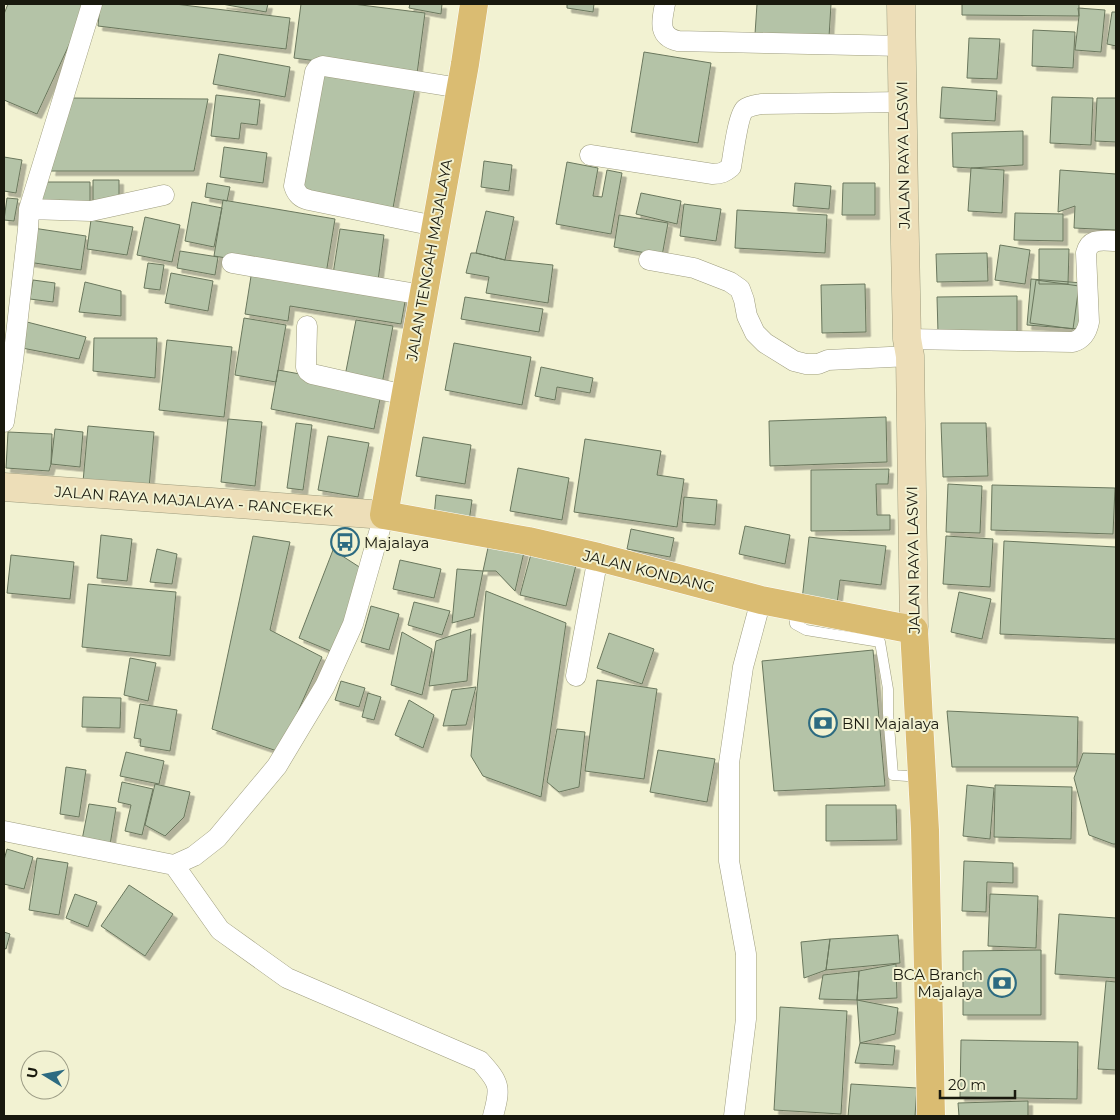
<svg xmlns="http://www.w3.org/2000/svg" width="1120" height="1120" font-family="Montserrat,sans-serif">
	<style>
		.building { fill: #b4c3a7; stroke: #6a775d; filter: url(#shadow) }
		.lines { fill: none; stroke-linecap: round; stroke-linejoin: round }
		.service-casing { stroke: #9e9d7f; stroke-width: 11 }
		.minor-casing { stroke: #9e9d7f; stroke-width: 21 }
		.secondary-casing { stroke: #9e9d7f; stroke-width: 29 }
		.primary-casing { stroke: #fff; stroke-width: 29 }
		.service { stroke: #fff; stroke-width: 10 }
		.minor { stroke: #fff; stroke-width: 20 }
		.secondary { stroke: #eddeb8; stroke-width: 28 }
		.primary { stroke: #dabc72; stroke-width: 28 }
		.labels { text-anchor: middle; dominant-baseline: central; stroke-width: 4; stroke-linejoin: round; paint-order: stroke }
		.street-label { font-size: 15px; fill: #19190e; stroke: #f2f2d2 }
		.poi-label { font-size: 15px; fill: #19190e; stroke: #f2f2d2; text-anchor: start }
	</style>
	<defs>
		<filter id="shadow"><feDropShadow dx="4.5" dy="4.5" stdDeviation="0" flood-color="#0004"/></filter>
	</defs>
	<rect width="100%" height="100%" fill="#f2f2d2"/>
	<path class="building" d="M8,4H88L37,114L4,100V14Z
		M100,4H175L290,18L286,49L98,26Z
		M222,4H268L266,12Z
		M301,4H353L425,13L417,74L294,58Z
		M410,4H442L441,14L409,8Z
		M567,4H594L593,12L567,8Z
		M757,4H831L829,37L755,34Z
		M962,4H1079V16L962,15Z
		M1078,8L1105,10L1101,52L1075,50L1079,16Z
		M1112,12H1116V46L1107,44Z
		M1033,30L1075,32L1073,68L1032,66Z
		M969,38L1000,39L997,79L967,78Z
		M644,52L711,63L698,143L631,132Z
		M219,54L290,67L285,97L213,84Z
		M324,72L415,88L393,208L302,191Z
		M942,87L997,91L995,121L940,118Z
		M216,95L260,100L257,125L241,123L239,139L211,136Z
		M1052,97L1093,98L1091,145L1050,143Z
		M68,98L208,99L194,171H51Z
		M1097,98H1116V142L1095,141Z
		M1023,131V165L971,168L953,167L952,133Z
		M224,147L267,153L263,183L220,177Z
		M4,157L22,160L16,193L4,191Z
		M484,161L512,165L509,191L481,187Z
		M567,162L598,168L593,196L602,197L607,170L622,173L611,234L556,224Z
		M971,168L1004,170L1002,213L968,211Z
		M1060,170L1116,174V230L1074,228L1075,206L1058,212Z
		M93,180H119V202H93Z
		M38,182H90V207L36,206Z
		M207,183L230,187L227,201L205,197Z
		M795,183L831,186L829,209L793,206Z
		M843,183H875V215H842Z
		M641,193L681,201L677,224L636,214Z
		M7,198L18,199L14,221L4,220Z
		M223,200L335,219L326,274L214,256Z
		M192,202L222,208L214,247L185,241Z
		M684,204L721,209L716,241L680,236Z
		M737,210L827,215L825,253L735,248Z
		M486,211L514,217L505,260L476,253Z
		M1015,213L1063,214V241L1014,240Z
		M619,215L668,223L662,256L614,247Z
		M145,217L180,225L172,262L137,255Z
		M91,220L133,227L127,255L87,249Z
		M33,228L86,236L81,270L28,262Z
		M340,229L384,235L378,281L333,274Z
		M1000,245L1030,250L1025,284L995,280Z
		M1039,249H1069L1068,284H1039Z
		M180,251L218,257L215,275L177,268Z
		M471,253H476L505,260L553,265L548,303L486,293L489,277L466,273Z
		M987,253L988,281L937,282L936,254Z
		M148,263L164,265L160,290L144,288Z
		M252,270L406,296L401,324L290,306L288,321L245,314Z
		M171,273L213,281L208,311L165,303Z
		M1031,279L1083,283L1079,329L1027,325Z
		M33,280L55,283L53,302L30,299Z
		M1036,280L1079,286L1073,329L1030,323Z
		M85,282L121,291V316L79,312Z
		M865,284L866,332L822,333L821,285Z
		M1017,296V332L938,333L937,297Z
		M465,297L543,309L539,332L461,319Z
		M244,318L286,325L276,382L235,375Z
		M356,320L393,326L382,384L345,376Z
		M27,322L86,337L79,359L22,348Z
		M94,338H157L155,378L93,371Z
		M167,340L232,347L224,417L159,410Z
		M454,343L531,357L522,405L445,390Z
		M541,367L593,378L590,393L557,387L555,400L535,396Z
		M278,370L382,389L374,429L271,409Z
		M886,417L887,462L770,466L769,421Z
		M228,419L262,422L255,486L221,482Z
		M296,423L312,425L303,490L287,488Z
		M941,423H986L988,476L943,477Z
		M88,426L154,432L149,488L83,482Z
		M55,429L83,432L80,467L51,464Z
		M8,432L52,434L51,464L49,471L6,468Z
		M328,436L369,443L358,497L318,490Z
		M423,437L471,445L465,484L416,476Z
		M585,439L661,451L657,475L684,479L677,527L574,512Z
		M518,468L569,478L562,520L510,511Z
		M889,469L888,484H876L877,515H890V530L811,531V470Z
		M948,484L982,486L980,533L946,532Z
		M992,485L1115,488L1113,534L991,530Z
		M436,495L472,500L469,522L434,517Z
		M684,497L717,500L715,525L682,522Z
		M745,526L790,535L785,564L739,554Z
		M631,529L674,538L670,557L627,549Z
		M101,535L132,539L127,581L97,578Z
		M253,536L290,542L270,630L322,657L280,752L212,729Z
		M946,536L993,539L990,587L943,584Z
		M809,537L886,546L881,585L840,580L837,604L802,600Z
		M1004,541L1116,547V639L1000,634Z
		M489,543L524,552L515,591L496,571H483Z
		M157,549L177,554L172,584L150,582Z
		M333,550L364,570L333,652L299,638Z
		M531,554L576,565L566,606L520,595Z
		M11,555L74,562L70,599L7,593Z
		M400,560L441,569L434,598L393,589Z
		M457,569L483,571L474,617L452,623Z
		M88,584L176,592L170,656L82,647Z
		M486,591L566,623L541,797L483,776L471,756Z
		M959,592L991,599L982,639L951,632Z
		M414,602L450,611L442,635L408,625Z
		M371,606L399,614L389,650L361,642Z
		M471,629L467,681L429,686L436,641Z
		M402,632L432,649L422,695L391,685Z
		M609,633L654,649L642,684L597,668Z
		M873,650L885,786L774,791L762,661Z
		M130,658L156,663L148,701L124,695Z
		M597,680L657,689L644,779L585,771Z
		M341,681L365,688L359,707L335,700Z
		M476,687L466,725L443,726L452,690Z
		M368,693L381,697L374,720L362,717Z
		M83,697L121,698L120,728L82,727Z
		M409,700L434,715L423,748L395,735Z
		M140,704L177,710L170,751L140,746L141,739L134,738Z
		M947,711L1078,717L1077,767H952Z
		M557,729L585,732L579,787L559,792L547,782Z
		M658,750L715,759L707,802L650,792Z
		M126,752L164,761L159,784L120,776Z
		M1083,753L1116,754V844H1113L1089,835L1074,778Z
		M66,767L86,770L79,817L60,814Z
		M122,782L153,789L142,835L125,831L131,805L118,802Z
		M155,784L190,792L184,817L165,836L145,825Z
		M967,785L994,788L990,839L963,836Z
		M995,785L1072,787L1071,839L994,837Z
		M89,804L116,808L110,845L82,840Z
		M826,805H896L897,840L826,841Z
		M7,849L33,857L24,889L4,884V860Z
		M37,858L68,863L59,915L29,910Z
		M964,861L1013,863V883L987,882L986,912L962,911Z
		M129,885L173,914L145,956L101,926Z
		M75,894L97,902L88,927L66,918Z
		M990,894L1038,896L1036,948L988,946Z
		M1059,914L1116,918V978L1055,974Z
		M4,932L10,934L6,949L4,948Z
		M898,935L900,963L826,970L830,939Z
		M830,939L826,970L804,978L801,942Z
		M1041,950V1015H963V951Z
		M896,964L897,998L857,1000L859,971Z
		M859,971L857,1000L819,999L823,975Z
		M1106,981L1116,982V1070L1098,1069Z
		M857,1000L898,1008L895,1034L860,1043Z
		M780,1007L847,1011L841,1114L774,1110Z
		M961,1040L1078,1042L1077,1099L960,1097Z
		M860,1043L895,1046L893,1065L855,1063Z
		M851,1084L917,1088L915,1116H848Z
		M1028,1101V1116H959L958,1103Z"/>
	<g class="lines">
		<defs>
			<path id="service" d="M793,608L795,624L806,630L880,642L888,689V713L893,775L921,777"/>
			<path id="minor" d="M665,4C662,20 657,36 678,41L902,46
				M590,155L713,174C721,174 725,172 731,167C733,156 738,115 745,109C749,106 756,105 761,104L903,102
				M29,209L91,211L164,195
				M435,226L309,200C301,198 297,195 294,186L315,72L318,68L323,66L460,88
				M649,260L694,268L730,282L740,289L744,300L747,316L755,333L765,343L794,361L806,364H818L828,360L910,356
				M232,263L423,295
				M307,326L306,367L308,371L312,374L405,395
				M907,339L1073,342C1083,339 1087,332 1089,322L1086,253C1090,237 1103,241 1116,241
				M4,422L13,361L28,229L29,209L92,4
				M576,676L598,557
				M4,831L174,865L194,856L217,838L277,766L325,686L353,624L384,515
				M174,865L220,930L287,978L480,1061C500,1083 501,1087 493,1116
				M734,1116L746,1019V954L729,861V763L743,667L761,600"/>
			<path id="secondary" d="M901,4L904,196L907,339L910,356L914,630
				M4,487L239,504L384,515"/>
			<path id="primary" d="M474,4L465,64L384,515L528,541L598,557L761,600L914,630L925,830L931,1116"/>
		</defs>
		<use href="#service" class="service-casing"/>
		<use href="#minor" class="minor-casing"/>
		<use href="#secondary" class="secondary-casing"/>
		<use href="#primary" class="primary-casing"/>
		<use href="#service" class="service"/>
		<use href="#minor" class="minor"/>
		<use href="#secondary" class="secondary"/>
		<use href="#primary" class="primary"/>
	</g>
	<defs>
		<symbol id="bus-ring" viewBox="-11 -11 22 22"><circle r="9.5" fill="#f2f2d2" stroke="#2d6b81" stroke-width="1.5"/><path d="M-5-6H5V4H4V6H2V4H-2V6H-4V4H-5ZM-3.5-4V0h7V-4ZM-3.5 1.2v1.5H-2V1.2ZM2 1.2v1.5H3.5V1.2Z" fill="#2d6b81"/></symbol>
		<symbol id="bank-ring" viewBox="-11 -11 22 22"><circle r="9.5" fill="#f2f2d2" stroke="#2d6b81" stroke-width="1.5"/><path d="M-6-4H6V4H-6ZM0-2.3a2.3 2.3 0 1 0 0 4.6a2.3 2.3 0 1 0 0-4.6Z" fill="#2d6b81"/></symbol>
	</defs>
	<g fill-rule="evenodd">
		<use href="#bus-ring" x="329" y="526" width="32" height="32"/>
		<use href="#bank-ring" x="807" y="707" width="32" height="32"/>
		<use href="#bank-ring" x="986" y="967" width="32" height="32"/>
	</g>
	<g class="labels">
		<g class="street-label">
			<text transform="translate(903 155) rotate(-91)">JALAN RAYA LASWI</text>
			<text transform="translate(429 260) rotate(-80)">JALAN TENGAH MAJALAYA</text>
			<text transform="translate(194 501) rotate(4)">JALAN RAYA MAJALAYA - RANCEKEK</text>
			<text transform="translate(913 560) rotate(-91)">JALAN RAYA LASWI</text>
			<text transform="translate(649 571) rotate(14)">JALAN KONDANG</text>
		</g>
		<g class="poi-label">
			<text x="364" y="542">Majalaya</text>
			<text x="842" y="723">BNI Majalaya</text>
			<text x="983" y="974" text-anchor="end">BCA Branch<tspan x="983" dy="17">Majalaya</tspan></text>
		</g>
	</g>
	<rect width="1120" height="1120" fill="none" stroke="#19190e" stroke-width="10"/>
	<g transform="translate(45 1075) rotate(280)"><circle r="24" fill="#f2f2d2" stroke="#9b9b84"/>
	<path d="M0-4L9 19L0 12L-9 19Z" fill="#2d6b81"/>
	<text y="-8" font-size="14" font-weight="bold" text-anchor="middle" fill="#19190e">U</text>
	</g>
	<path d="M940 1090v8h75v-8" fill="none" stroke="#19190e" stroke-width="2.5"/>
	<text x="948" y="1090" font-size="15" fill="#19190e" stroke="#f2f2d2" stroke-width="4" paint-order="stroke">20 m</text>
</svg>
